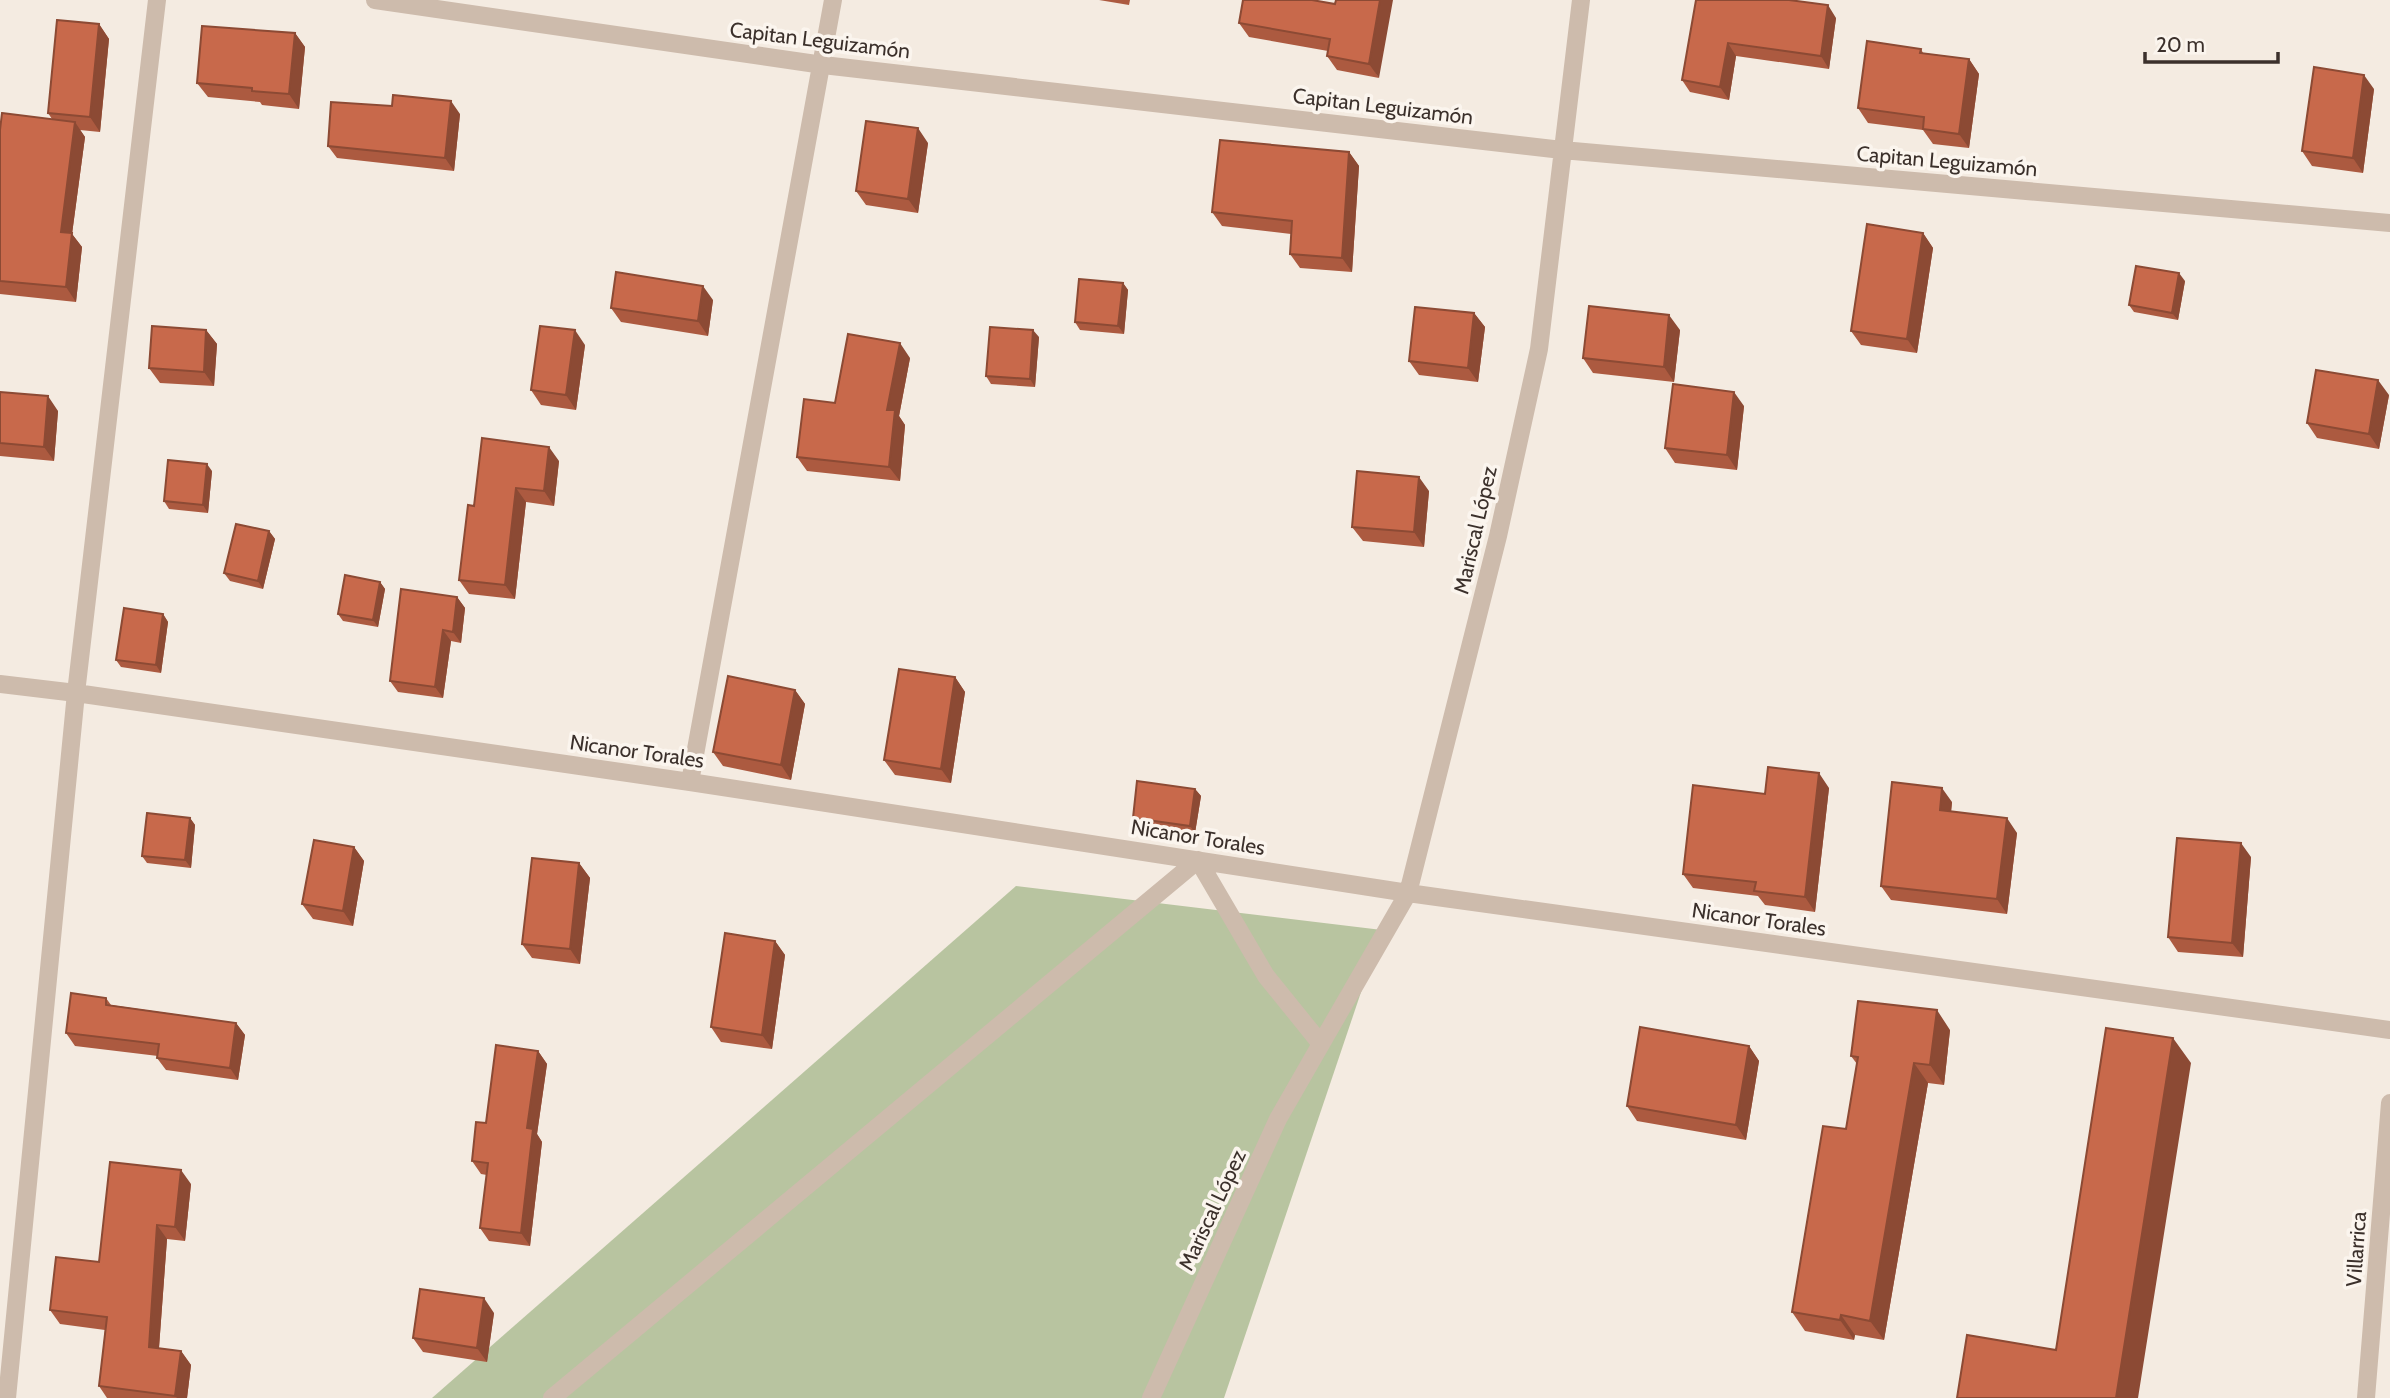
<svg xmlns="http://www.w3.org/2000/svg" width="2390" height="1398" font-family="Cabin,sans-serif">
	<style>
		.green { fill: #b8c4a0 }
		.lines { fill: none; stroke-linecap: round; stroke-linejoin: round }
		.minor { stroke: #cdbbac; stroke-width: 18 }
		.wall { fill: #ac5a40 }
		.shaded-wall { fill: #8c4a34 }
		.building { fill: #c8694b; stroke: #8c4a34; stroke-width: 2 }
		.labels { text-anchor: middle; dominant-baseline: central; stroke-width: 7; stroke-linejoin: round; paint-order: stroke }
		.street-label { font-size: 21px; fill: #3b302b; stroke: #fbf5ee }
	</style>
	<rect width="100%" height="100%" fill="#f4ebe1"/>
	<path class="green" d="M1016,886L1382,930L1224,1398H432Z"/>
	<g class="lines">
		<path class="minor" d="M375,0L823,65L1562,150L2390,223
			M0,684L76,693L690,782L1408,893L2390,1030
			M690,782L833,0
			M1321,1044L1408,893L1498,536L1539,349L1581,0
			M7,1398L76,693L157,0
			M552,1398L1198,860L1266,976L1321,1044L1278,1119L1151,1398
			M2366,1398L2390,1103"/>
	</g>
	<path class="wall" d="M1099,0H1130L1129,5Z
		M1696,0L1836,18L1829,69L1736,56L1729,100L1690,92L1682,80Z
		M1335,4L1379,78L1337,70L1327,56L1328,51L1249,37L1239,23Z
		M99,24L109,39L100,132L80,130L85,137L72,234L82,247L76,302L0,294V130L52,119L48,113Z
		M295,33L305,47L299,109L262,105L260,102L208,97L197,83Z
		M1921,49L1923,53L1969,59L1979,74L1969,148L1933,144L1923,130L1868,123L1858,108Z
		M2374,89L2363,173L2312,166L2302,151Z
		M460,114L454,171L337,158L328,146Z
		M928,143L918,213L866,205L856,191Z
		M1349,152L1359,166L1352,272L1300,268L1290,254L1291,234L1222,226L1212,212Z
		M1923,233L1933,248L1917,353L1861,345L1851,331Z
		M2185,281L2178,320L2134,312L2129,305Z
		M1123,283L1128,290L1124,334L1080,330L1075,322Z
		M713,300L708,336L621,322L611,308Z
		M1474,313L1485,327L1478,382L1419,375L1409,361Z
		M206,330L217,344L214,386L160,383L149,368Z
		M1680,330L1674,382L1593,373L1583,358Z
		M1039,337L1035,387L991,384L986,376Z
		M585,345L576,410L541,405L531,390Z
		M910,358L899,416L905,425L900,481L807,471L797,457L835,403Z
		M0,392L58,411L54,461L0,456Z
		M2389,395L2379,449L2317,438L2307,423Z
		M1744,406L1737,470L1675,463L1665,448Z
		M559,461L554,506L526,502L515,599L469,594L459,580L474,506Z
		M212,471L208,513L169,509L164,501Z
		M1429,491L1424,547L1363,541L1352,527Z
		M269,531L275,539L263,589L230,581L224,573Z
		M380,582L385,589L378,627L343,621L338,614Z
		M457,597L465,608L461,643L451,641L443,698L398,692L390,681Z
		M163,614L168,622L161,673L121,667L116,660Z
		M955,677L965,692L951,783L895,775L884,760Z
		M795,690L805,704L791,780L723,766L713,752Z
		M1829,788L1815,912L1765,905L1758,896L1693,888L1683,874L1765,794Z
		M1195,789L1201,796L1195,833L1138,825L1133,818Z
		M1952,802L1951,811L2017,833L2007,914L1891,900L1881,886Z
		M190,818L195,825L191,868L147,863L142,856Z
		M354,847L364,861L353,926L313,919L302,904Z
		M2251,857L2243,957L2178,952L2168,937Z
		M579,863L590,878L580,964L532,958L522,944Z
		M775,941L785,955L772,1049L721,1042L711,1027Z
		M106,998L111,1005L236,1023L245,1035L238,1080L166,1070L157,1058L158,1056L75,1046L66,1033Z
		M1950,1030L1944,1085L1928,1083L1884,1340L1855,1335L1854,1340L1805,1331L1792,1312L1846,1129L1857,1064L1851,1056Z
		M1749,1046L1759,1061L1746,1140L1637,1121L1627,1106Z
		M538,1051L547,1064L537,1134L542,1142L530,1246L489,1241L480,1228L487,1175L481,1174L472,1161L486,1123Z
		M191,1184L185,1241L167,1239L159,1348L181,1351L191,1365L187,1398H107L99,1386L105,1330L60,1324L50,1310L99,1262Z
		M494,1313L487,1362L423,1352L413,1338Z"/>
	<path class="shaded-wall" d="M1380,0H1393L1379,78L1369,64Z
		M1828,5L1836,18L1829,69L1821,56Z
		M99,24L109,39L100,132L90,117Z
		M295,33L305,47L299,109L289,94Z
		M1728,43L1736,56L1729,100L1720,87Z
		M1969,59L1979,74L1969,148L1959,134Z
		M2364,75L2374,89L2363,173L2353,158Z
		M451,101L460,114L454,171L445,158Z
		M75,122L85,137L72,234L82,247L76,302L66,287L61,232Z
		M918,128L928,143L918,213L908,199Z
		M1349,152L1359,166L1352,272L1342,258Z
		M1923,233L1933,248L1917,353L1907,339Z
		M2179,273L2185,281L2178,320L2172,313Z
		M1123,283L1128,290L1124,334L1118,326Z
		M703,286L713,300L708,336L698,321Z
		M1474,313L1485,327L1478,382L1468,368Z
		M1669,315L1680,330L1674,382L1664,367Z
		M206,330L217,344L214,386L204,372Z
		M575,330L585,345L576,410L566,395Z
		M1033,330L1039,337L1035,387L1030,379Z
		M900,343L910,358L899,416L905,425L900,481L889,467L887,410Z
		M2378,380L2389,395L2379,449L2369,434Z
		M1734,392L1744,406L1737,470L1727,455Z
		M48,396L58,411L54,461L44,447Z
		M549,447L559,461L554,506L544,491Z
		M207,464L212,471L208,513L203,505Z
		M1419,477L1429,491L1424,547L1414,532Z
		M516,488L526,502L515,599L505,585Z
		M269,531L275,539L263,589L258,581Z
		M380,582L385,589L378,627L373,620Z
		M457,597L465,608L461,643L453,632Z
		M163,614L168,622L161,673L156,665Z
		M443,630L451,641L443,698L435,687Z
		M955,677L965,692L951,783L941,769Z
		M795,690L805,704L791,780L781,765Z
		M1819,773L1829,788L1815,912L1805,897Z
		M1942,788L1952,802L1950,824L1940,810Z
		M1195,789L1201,796L1195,833L1190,826Z
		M190,818L195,825L191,868L185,860Z
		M2007,818L2017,833L2007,914L1997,899Z
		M2241,843L2251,857L2243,957L2232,943Z
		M354,847L364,861L353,926L343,911Z
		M579,863L590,878L580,964L570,949Z
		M775,941L785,955L772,1049L762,1035Z
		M1937,1010L1950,1030L1944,1085L1930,1065Z
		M236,1023L245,1035L238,1080L230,1068Z
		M2173,1038L2191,1063L2138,1398H2116Z
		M1749,1046L1759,1061L1746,1140L1736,1125Z
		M538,1051L547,1064L537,1134L542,1142L530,1246L521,1233L527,1128Z
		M1914,1063L1928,1083L1884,1340L1870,1321Z
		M181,1170L191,1184L185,1241L175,1227Z
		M157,1225L167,1239L158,1361L149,1347Z
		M484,1298L494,1313L487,1362L477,1348Z
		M1841,1315L1855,1335L1854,1340L1840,1320Z
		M181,1351L191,1365L187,1398H177L175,1396Z"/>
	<path class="building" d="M1243,0H1312L1335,4L1336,0H1380L1369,64L1327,56L1330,39L1239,23Z
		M1696,0H1789L1828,5L1821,56L1728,43L1720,87L1682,80Z
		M57,20L99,24L90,117L48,113Z
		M202,26L295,33L289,94L252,91V88L197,83Z
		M1867,41L1921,49L1920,53L1969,59L1959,134L1923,129L1924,117L1858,108Z
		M2314,67L2364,75L2353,158L2302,151Z
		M393,95L451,101L445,158L328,146L331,102L392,106Z
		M2,113L75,122L61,232L72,233L66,287L0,281V130Z
		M866,121L918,128L908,199L856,191Z
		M1220,140L1349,152L1342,258L1290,254L1292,221L1212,212Z
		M1867,224L1923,233L1907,339L1851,331Z
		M2136,266L2179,273L2172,313L2129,305Z
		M616,272L703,286L698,321L611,308Z
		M1079,279L1123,283L1118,326L1075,322Z
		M1589,306L1669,315L1664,367L1583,358Z
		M1415,307L1474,313L1468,368L1409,361Z
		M152,326L206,330L204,372L149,368Z
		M540,326L575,330L566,395L531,390Z
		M990,327L1033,330L1030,379L986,376Z
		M848,334L900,343L887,410H895L889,467L797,457L804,399L835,403Z
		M2316,370L2378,380L2369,434L2307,423Z
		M1673,384L1734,392L1727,455L1665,448Z
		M0,392L48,396L44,447L0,443Z
		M482,438L549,447L544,491L516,488L505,585L459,580L468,505L474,506Z
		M168,460L207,464L203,505L164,501Z
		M1357,471L1419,477L1414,532L1352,527Z
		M236,524L269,531L258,581L224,573Z
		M345,575L380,582L373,620L338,614Z
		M401,589L457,597L453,632L443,630L435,687L390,681Z
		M124,608L163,614L156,665L116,660Z
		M899,669L955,677L941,769L884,760Z
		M728,676L795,690L781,765L713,752Z
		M1768,767L1819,773L1805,897L1754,891L1756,882L1683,874L1693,785L1765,794Z
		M1137,781L1195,789L1190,826L1133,818Z
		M1892,782L1942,788L1940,810L2007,818L1997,899L1881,886Z
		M147,813L190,818L185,860L142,856Z
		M2177,838L2241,843L2232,943L2168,937Z
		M314,840L354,847L343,911L302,904Z
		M532,858L579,863L570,949L522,944Z
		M725,933L775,941L762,1035L711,1027Z
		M71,993L106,998V1005L236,1023L230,1068L157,1058L159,1044L66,1033Z
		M1858,1001L1937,1010L1930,1065L1914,1063L1870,1321L1841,1315L1840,1320L1792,1312L1823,1126L1846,1129L1858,1057L1851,1056Z
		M1640,1027L1749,1046L1736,1125L1627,1106Z
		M2106,1028L2173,1038L2116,1398H1957L1967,1335L2056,1350Z
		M496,1045L538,1051L527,1128L533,1129L521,1233L480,1228L488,1163L472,1161L476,1122L486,1123Z
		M110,1162L181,1170L175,1227L157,1225L149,1347L181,1351L175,1396L99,1386L107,1317L50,1310L56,1257L99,1262Z
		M420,1289L484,1298L477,1348L413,1338Z"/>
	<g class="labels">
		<g class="street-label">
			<text transform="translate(820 40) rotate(7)">Capitan Leguizamón</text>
			<text transform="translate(1383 106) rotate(7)">Capitan Leguizamón</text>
			<text transform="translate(1947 161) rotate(5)">Capitan Leguizamón</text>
			<text transform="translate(1475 530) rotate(-77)">Mariscal López</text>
			<text transform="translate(637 751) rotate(8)">Nicanor Torales</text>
			<text transform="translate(1198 837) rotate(9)">Nicanor Torales</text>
			<text transform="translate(1759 919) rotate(8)">Nicanor Torales</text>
			<text transform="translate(1212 1210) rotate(-65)">Mariscal López</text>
			<text transform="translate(2356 1249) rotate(-86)">Villarrica</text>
		</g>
	</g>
	<path d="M2145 52v10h133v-10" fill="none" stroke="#3b302b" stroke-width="3.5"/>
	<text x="2156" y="52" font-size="21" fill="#3b302b" stroke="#fbf5ee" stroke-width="5" paint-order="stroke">20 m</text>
</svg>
